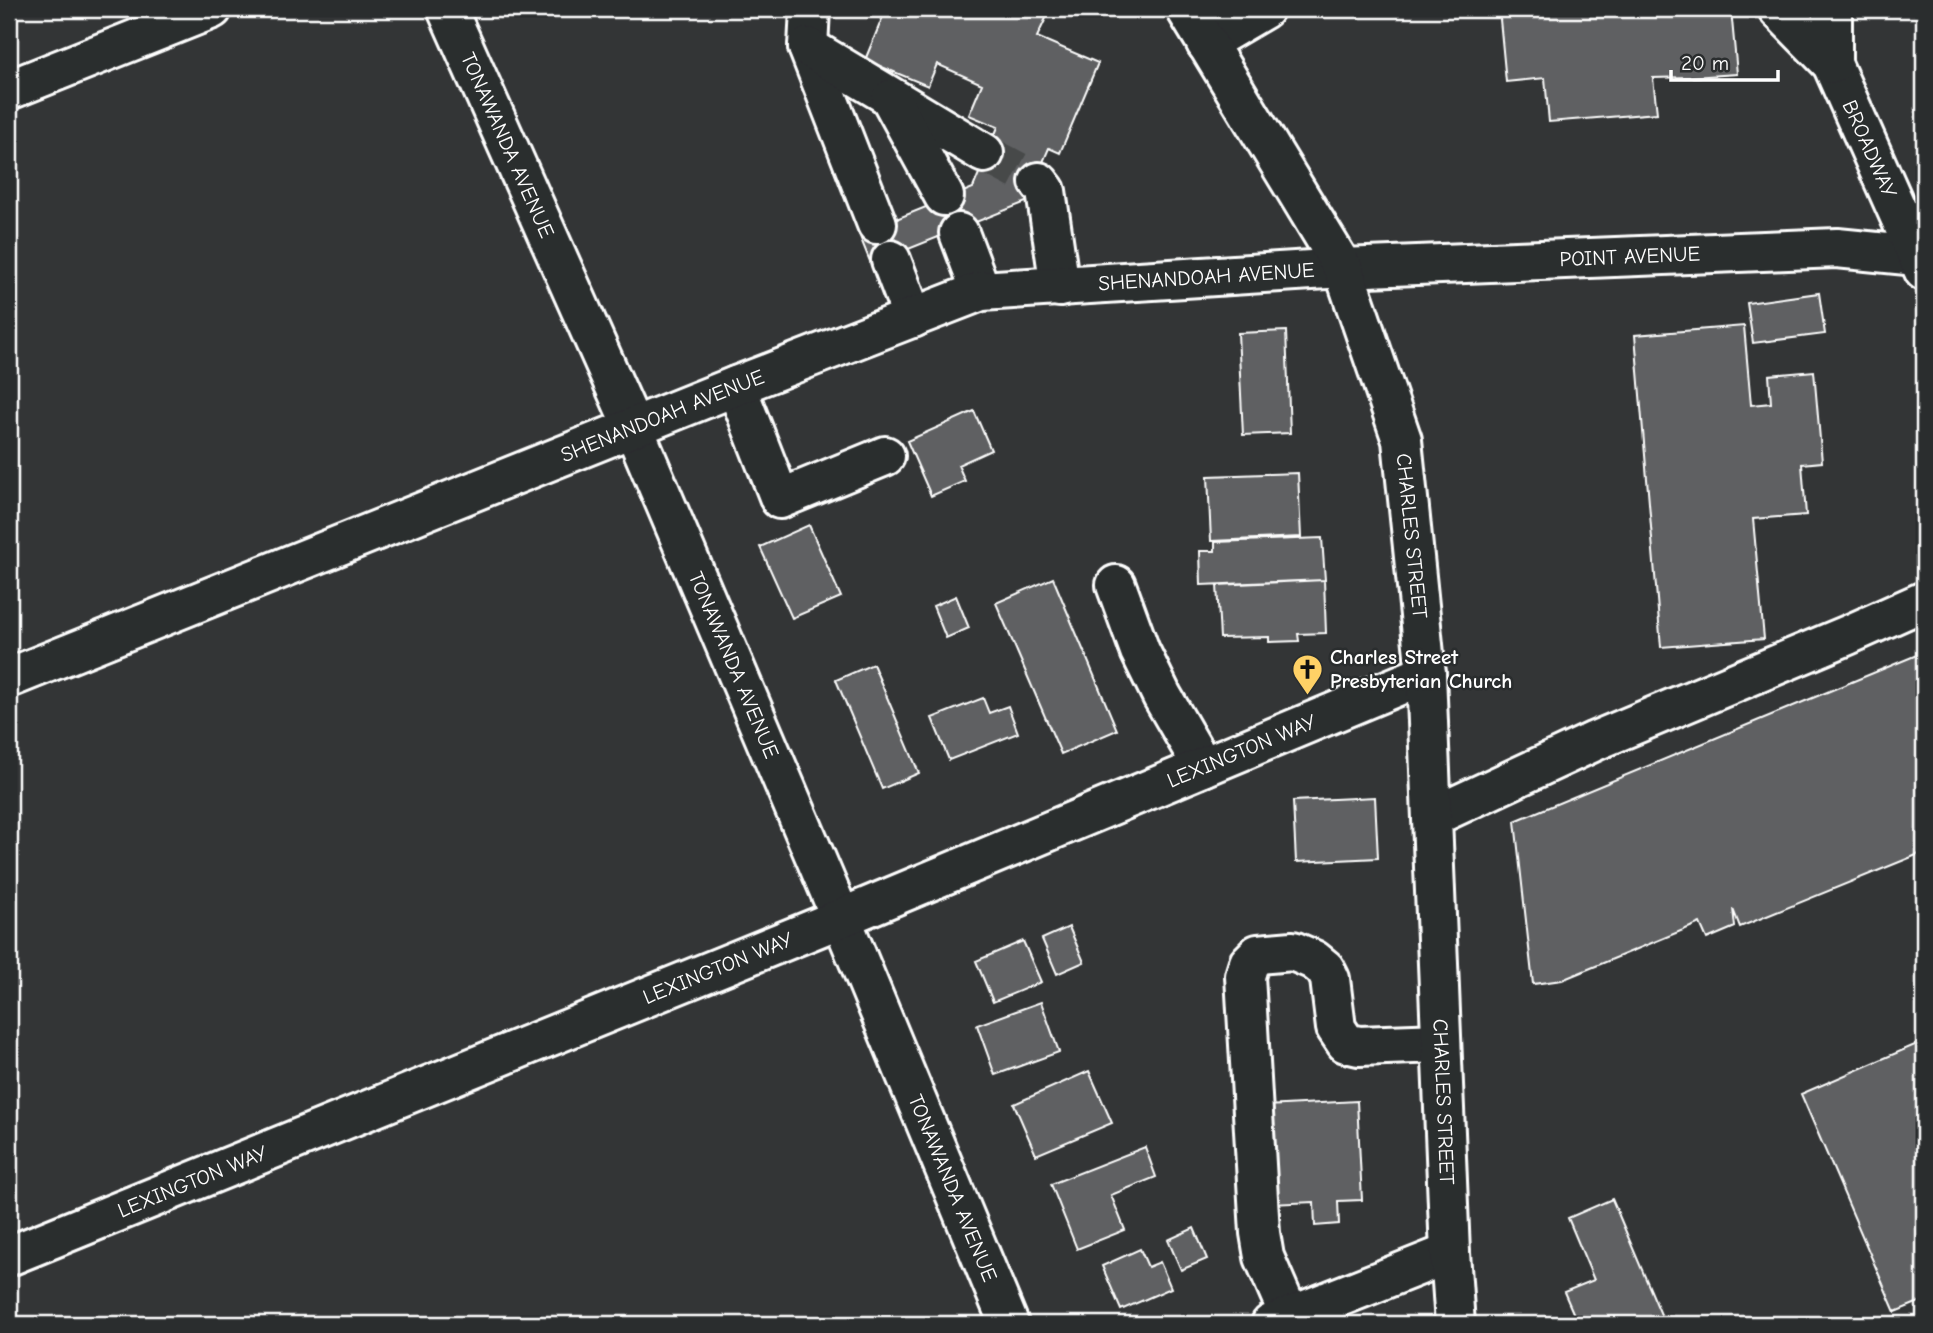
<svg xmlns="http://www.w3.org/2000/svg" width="1933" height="1333" font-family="'Comic Neue',sans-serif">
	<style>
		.building { fill: #5f6162; stroke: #fff; stroke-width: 2 }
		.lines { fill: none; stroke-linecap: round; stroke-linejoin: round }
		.minor-tunnel { stroke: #47494a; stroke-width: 38; stroke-dasharray: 38 19; stroke-linecap: butt }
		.minor-casing { stroke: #fff; stroke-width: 44 }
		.major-casing { stroke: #fff; stroke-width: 44 }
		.minor { stroke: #2a2d2e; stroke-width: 38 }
		.major { stroke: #2a2d2e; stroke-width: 38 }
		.labels { text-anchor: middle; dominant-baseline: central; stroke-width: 5; stroke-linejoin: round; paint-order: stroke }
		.street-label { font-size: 21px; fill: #fff; stroke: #2a2d2e }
		.poi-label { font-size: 21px; font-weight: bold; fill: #fff; stroke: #2a2d2e; text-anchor: start }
	</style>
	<rect width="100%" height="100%" fill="#333536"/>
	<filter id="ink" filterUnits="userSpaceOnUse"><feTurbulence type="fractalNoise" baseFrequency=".0143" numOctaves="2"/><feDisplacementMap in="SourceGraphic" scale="14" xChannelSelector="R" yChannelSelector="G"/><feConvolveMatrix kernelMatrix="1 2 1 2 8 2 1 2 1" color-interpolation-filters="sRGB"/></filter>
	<g filter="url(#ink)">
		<path class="building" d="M886,9L907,17L910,9H937L950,14L953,9H1036L1048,14L1037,37L1098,63L1060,153L1049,148L1026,202L871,264L859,234L973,188L998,127L969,115L982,84L937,64L928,86L865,60Z
			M1499,9H1731L1737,74L1692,77L1653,78L1657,113L1549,122L1545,78L1506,82Z
			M1819,293L1825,334L1753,343L1747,303Z
			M1744,326L1751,405L1771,403L1769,375L1814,371L1822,462L1802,464L1806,515L1753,519L1764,639L1661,647L1635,335Z
			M1286,331L1290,433L1243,435L1238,333Z
			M974,411L991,450L958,465L965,481L931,496L907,441Z
			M1298,473L1301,537L1211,541L1208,476Z
			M809,525L841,597L792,618L760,547Z
			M1322,538L1325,580L1201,585L1200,551H1215V542Z
			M1053,578L1117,730L1061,754L996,603Z
			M1324,580L1326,633L1298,634L1299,641L1269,642V637L1220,638L1217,585Z
			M956,596L969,628L946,638L933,606Z
			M1924,652V852L1740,927L1733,909L1735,927L1707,939L1700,923L1562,980L1533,984L1515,821Z
			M873,664L919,773L882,789L836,680Z
			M983,698L989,713L1008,706L1018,733L949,760L932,718Z
			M1375,797L1378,858L1296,862L1293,801Z
			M1069,927L1084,962L1057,974L1042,939Z
			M1023,941L1041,982L993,1002L976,961Z
			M1041,1002L1059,1052L995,1075L977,1025Z
			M1924,1041V1300L1895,1312L1801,1094Z
			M1089,1071L1112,1123L1036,1155L1014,1104Z
			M1357,1101L1362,1200L1338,1201L1339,1224L1315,1226L1314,1202L1271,1204L1266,1106Z
			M1145,1147L1156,1177L1111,1195L1125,1230L1077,1249L1051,1184Z
			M1612,1199L1665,1324H1578L1564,1292L1594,1280L1568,1218Z
			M1194,1228L1207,1259L1181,1270L1168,1240Z
			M1140,1249L1148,1267L1160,1262L1171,1288L1121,1310L1102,1266Z"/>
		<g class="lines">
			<path class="minor-tunnel" d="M984,153L1039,182"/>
			<defs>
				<g id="minor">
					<path id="s1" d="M447,9L633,427L841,918L1009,1324"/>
					<path d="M810,9L808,47L877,224"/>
					<path d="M1206,43L1264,9"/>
					<path d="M808,47L984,153"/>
					<path d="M9,90L212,9"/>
					<path d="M891,99L944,196"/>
					<path d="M1039,182L1046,191L1060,287"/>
					<path d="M959,233L981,291"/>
					<path d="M891,260L913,318"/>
					<path d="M736,386L780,499L885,456"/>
					<path d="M1116,585L1140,651L1162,696L1203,767"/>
					<path id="s2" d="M9,678L736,386L981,291L1343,268L1837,248L1917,256"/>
					<path d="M1432,817L1595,741L1848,635L1924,601"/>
					<path id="s3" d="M9,1256L841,918L1426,674"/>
					<path d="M1290,1317L1264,1257L1260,1233L1245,976L1249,963L1258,954L1293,951L1314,960L1325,969L1330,979L1336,1028L1346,1043L1359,1046L1441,1043"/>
					<path d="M1271,1324L1450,1253"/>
				</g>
				<g id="major">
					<path id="s4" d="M1186,9L1343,268L1402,440L1426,674L1450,1253L1455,1324"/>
					<path id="s5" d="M1778,9L1832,64L1924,271"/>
					<path d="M1832,9V64"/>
				</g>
			</defs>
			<use href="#minor" class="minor-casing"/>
			<use href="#major" class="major-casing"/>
			<use href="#minor" class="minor"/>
			<use href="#major" class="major"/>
		</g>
	</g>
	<defs>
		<symbol id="church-pin" viewBox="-11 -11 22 30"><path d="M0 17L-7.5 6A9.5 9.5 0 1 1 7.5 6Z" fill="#ffd166" stroke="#2a2d2e"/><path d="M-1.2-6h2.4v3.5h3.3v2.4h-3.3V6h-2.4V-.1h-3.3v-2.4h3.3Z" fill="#111"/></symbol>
	</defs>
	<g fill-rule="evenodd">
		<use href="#church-pin" x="1290" y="652" width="35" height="47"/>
	</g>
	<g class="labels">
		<g class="street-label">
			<text stroke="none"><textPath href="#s1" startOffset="149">TONAWANDA AVENUE</textPath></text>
			<text stroke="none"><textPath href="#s5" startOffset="170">BROADWAY</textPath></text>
			<text stroke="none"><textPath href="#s2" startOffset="1696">POINT AVENUE</textPath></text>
			<text stroke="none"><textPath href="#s2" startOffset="1272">SHENANDOAH AVENUE</textPath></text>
			<text stroke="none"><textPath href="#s2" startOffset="704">SHENANDOAH AVENUE</textPath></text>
			<text stroke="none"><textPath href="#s4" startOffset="581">CHARLES STREET</textPath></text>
			<text stroke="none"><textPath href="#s1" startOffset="716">TONAWANDA AVENUE</textPath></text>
			<text stroke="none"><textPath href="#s3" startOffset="1332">LEXINGTON WAY</textPath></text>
			<text stroke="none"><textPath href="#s3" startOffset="765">LEXINGTON WAY</textPath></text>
			<text stroke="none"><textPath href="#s4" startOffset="1148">CHARLES STREET</textPath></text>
			<text stroke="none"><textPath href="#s3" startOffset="198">LEXINGTON WAY</textPath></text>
			<text stroke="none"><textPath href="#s1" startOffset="1283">TONAWANDA AVENUE</textPath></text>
		</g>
		<g class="poi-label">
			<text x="1330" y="657">Charles Street<tspan x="1330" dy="24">Presbyterian Church</tspan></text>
		</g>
	</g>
	<rect width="1933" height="1333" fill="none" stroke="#2a2d2e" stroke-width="35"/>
	<rect x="18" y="18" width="1898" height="1298" fill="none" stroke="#fff" stroke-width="2.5" filter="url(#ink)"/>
	<path d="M1671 70v10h107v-10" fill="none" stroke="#ffffff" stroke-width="3.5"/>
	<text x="1681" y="70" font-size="21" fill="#ffffff" stroke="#2a2d2e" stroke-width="5" paint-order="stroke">20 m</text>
</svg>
